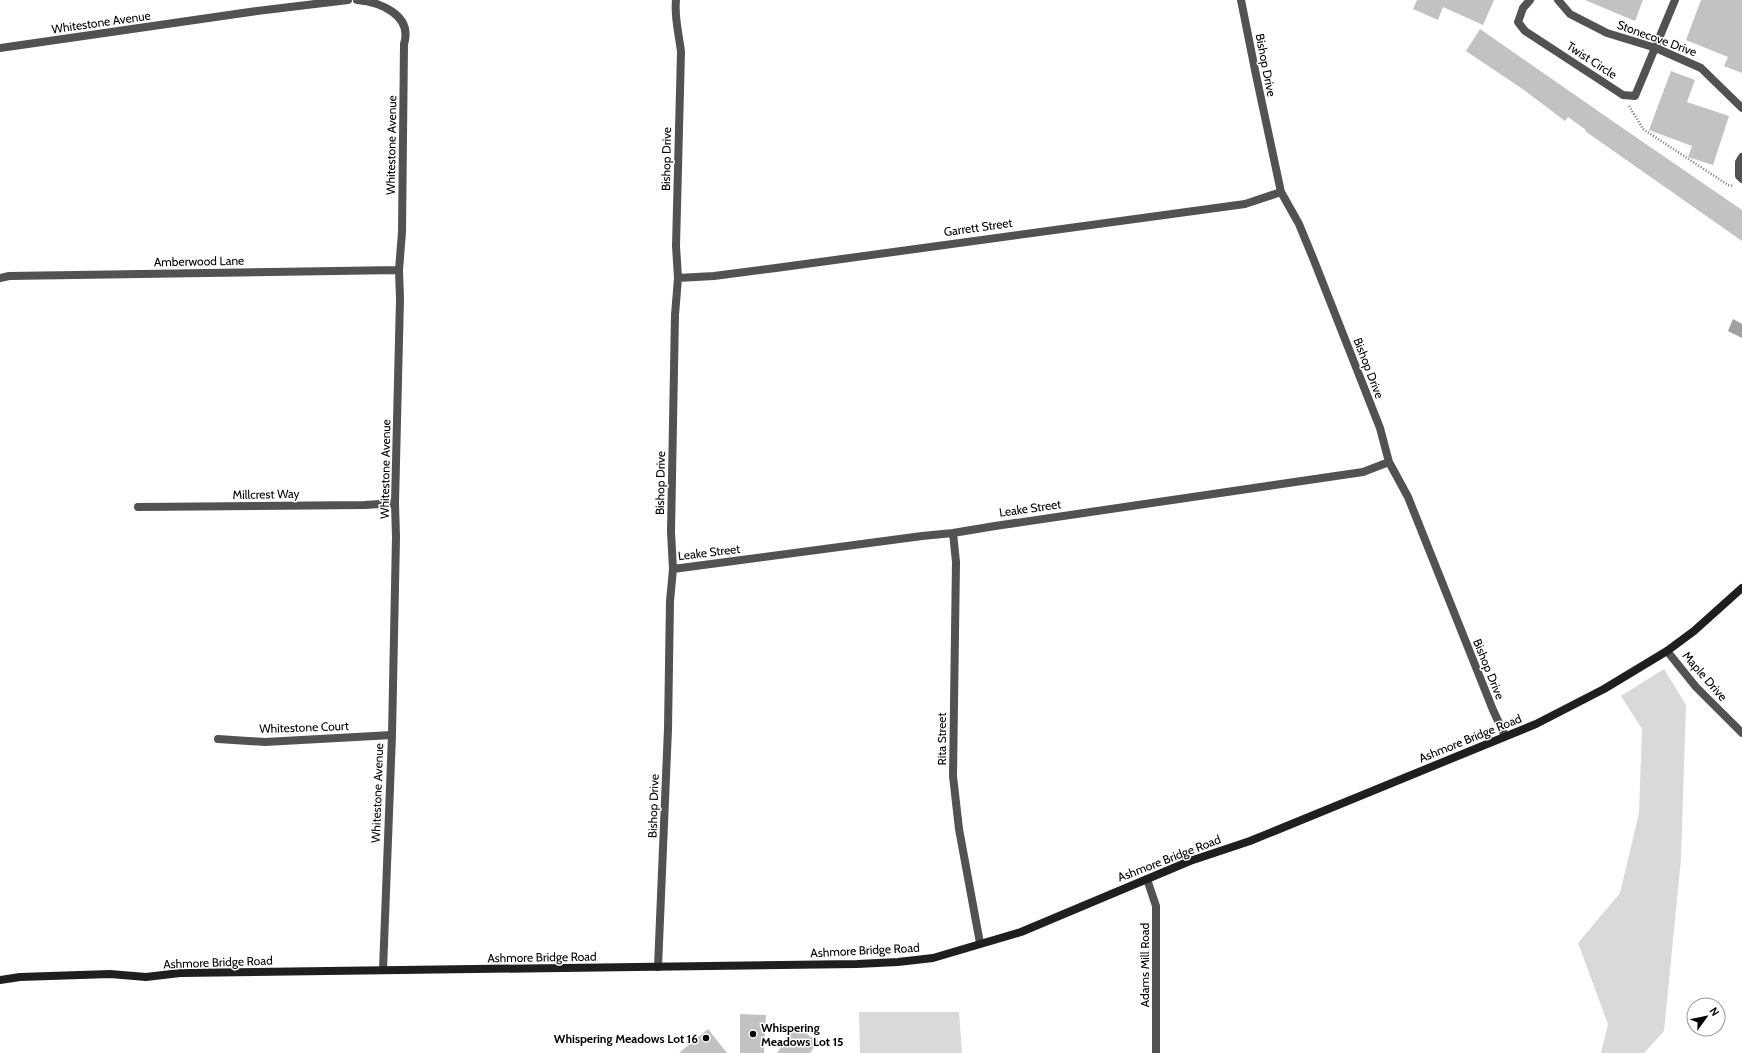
<svg xmlns="http://www.w3.org/2000/svg" width="1742" height="1053" font-family="Cabin,sans-serif">
	<style>
		.green { fill: #d9d9d9 }
		.water { fill: #a0a0a0 }
		.building { fill: #c2c2c2 }
		.lines { fill: none; stroke-linecap: round; stroke-linejoin: round }
		.path { stroke: #747474; stroke-width: 2.5; stroke-dasharray: 1 2; stroke-linecap: butt }
		.street { stroke: #525252; stroke-width: 8 }
		.secondary { stroke: #1f1f1f; stroke-width: 8 }
		.poi-dot { fill: #000; stroke: #fff; stroke-width: 1.5 }
		.labels { text-anchor: middle; dominant-baseline: central; stroke-width: 3; stroke-linejoin: round; paint-order: stroke }
		.street-label { font-size: 12px; fill: #000; stroke: #fff }
		.poi-label { font-size: 12px; font-weight: bold; fill: #000; stroke: #fff; text-anchor: start }
	</style>
	<rect width="100%" height="100%" fill="#fff"/>
	<path class="green" d="M1664,669L1686,705L1681,859L1664,1031L1644,1053H1601L1608,1024L1578,943L1620,893L1639,813L1642,729L1621,696Z
		M859,1012H959L962,1053H860Z"/>
	<path class="water" d="M1733,319L1742,324V338L1728,331Z"/>
	<path class="building" d="M1417,0H1494L1483,25L1443,7L1438,20L1413,9Z
		M1585,0H1643L1635,21Z
		M1701,0H1742V73L1724,66L1728,57L1686,40Z
		M1480,29L1608,118L1742,210V241L1585,131L1586,130L1568,117L1565,121L1524,90L1466,51Z
		M1671,71L1695,80L1687,102L1729,116L1713,165L1688,157L1692,146L1649,130Z
		M740,1014L766,1015L764,1053H740Z
		M796,1026L818,1042L810,1053H777Z
		M708,1029L727,1053H679Z"/>
	<g class="lines">
		<path class="path" d="M1629,106L1643,129L1728,185L1734,186"/>
		<path class="street" d="M357,0C380,2 413,15 404,44L402,232L399,270L400,299L395,503L396,537L392,735L383,970
			M1241,0L1256,75L1281,192L1299,224L1313,258L1380,428L1389,462L1408,497L1493,710L1505,736
			M1530,0L1523,8L1518,22L1525,31L1623,95L1635,96L1675,0
			M1558,0L1570,14L1607,33L1656,48L1701,68L1742,108
			M0,48L257,11L348,0
			M1742,157L1739,162V176L1742,179
			M0,278L9,276L399,270
			M678,278L714,276L776,268L1245,204L1281,192
			M138,507L365,505L395,503
			M953,533L956,562L953,776L959,829L980,943
			M673,569L922,536L953,533L995,526L1363,472L1389,462
			M1667,651L1696,687L1742,733
			M218,739L265,742L392,735
			M1147,879L1156,906V1053
			M658,967L668,729L670,601L673,569L671,532L675,315L678,278L676,246L681,52C679,34 674,17 676,0"/>
		<path class="secondary" d="M0,980L20,977L110,974L146,977L180,973L857,964L898,962L933,958L1021,932L1190,861L1250,841L1536,724L1604,689L1667,651L1694,631L1742,588"/>
	</g>
	<g class="poi-dot">
		<circle cx="753" cy="1034" r="4"/>
		<circle cx="706" cy="1038" r="4"/>
	</g>
	<g class="labels">
		<g class="street-label">
			<text transform="translate(101 22) rotate(-8)">Whitestone Avenue</text>
			<text transform="translate(1657 38) rotate(20)">Stonecove Drive</text>
			<text transform="translate(1592 60) rotate(33)">Twist Circle</text>
			<text transform="translate(1266 65) rotate(79)">Bishop Drive</text>
			<text transform="translate(391 145) rotate(-89)">Whitestone Avenue</text>
			<text transform="translate(666 159) rotate(-89)">Bishop Drive</text>
			<text transform="translate(978 227) rotate(-8)">Garrett Street</text>
			<text transform="translate(199 261) rotate(-1)">Amberwood Lane</text>
			<text transform="translate(1369 368) rotate(69)">Bishop Drive</text>
			<text transform="translate(385 469) rotate(-89)">Whitestone Avenue</text>
			<text transform="translate(660 483) rotate(-89)">Bishop Drive</text>
			<text transform="translate(266 494) rotate(-1)">Millcrest Way</text>
			<text transform="translate(1030 508) rotate(-8)">Leake Street</text>
			<text transform="translate(709 552) rotate(-7)">Leake Street</text>
			<text transform="translate(1489 669) rotate(68)">Bishop Drive</text>
			<text transform="translate(1705 676) rotate(49)">Maple Drive</text>
			<text transform="translate(304 727) rotate(-2)">Whitestone Court</text>
			<text transform="translate(1470 738) rotate(-22)">Ashmore Bridge Road</text>
			<text transform="translate(941 739) rotate(-90)">Rita Street</text>
			<text transform="translate(377 793) rotate(-88)">Whitestone Avenue</text>
			<text transform="translate(653 806) rotate(-88)">Bishop Drive</text>
			<text transform="translate(1169 858) rotate(-21)">Ashmore Bridge Road</text>
			<text transform="translate(865 950) rotate(-3)">Ashmore Bridge Road</text>
			<text transform="translate(542 957) rotate(-1)">Ashmore Bridge Road</text>
			<text transform="translate(218 962) rotate(-2)">Ashmore Bridge Road</text>
			<text transform="translate(1144 965) rotate(-90)">Adams Mill Road</text>
		</g>
		<g class="poi-label">
			<text x="761" y="1027">Whispering<tspan x="761" dy="14">Meadows Lot 15</tspan></text>
			<text x="698" y="1038" text-anchor="end">Whispering Meadows Lot 16</text>
		</g>
	</g>
	<g transform="translate(1706 1017) rotate(57)"><circle r="19" fill="#ffffff" stroke="#999999"/>
	<path d="M0-3L7 15L0 10L-7 15Z" fill="#000000"/>
	<text y="-6" font-size="11" font-weight="bold" text-anchor="middle" fill="#000000">N</text>
	</g>
</svg>
